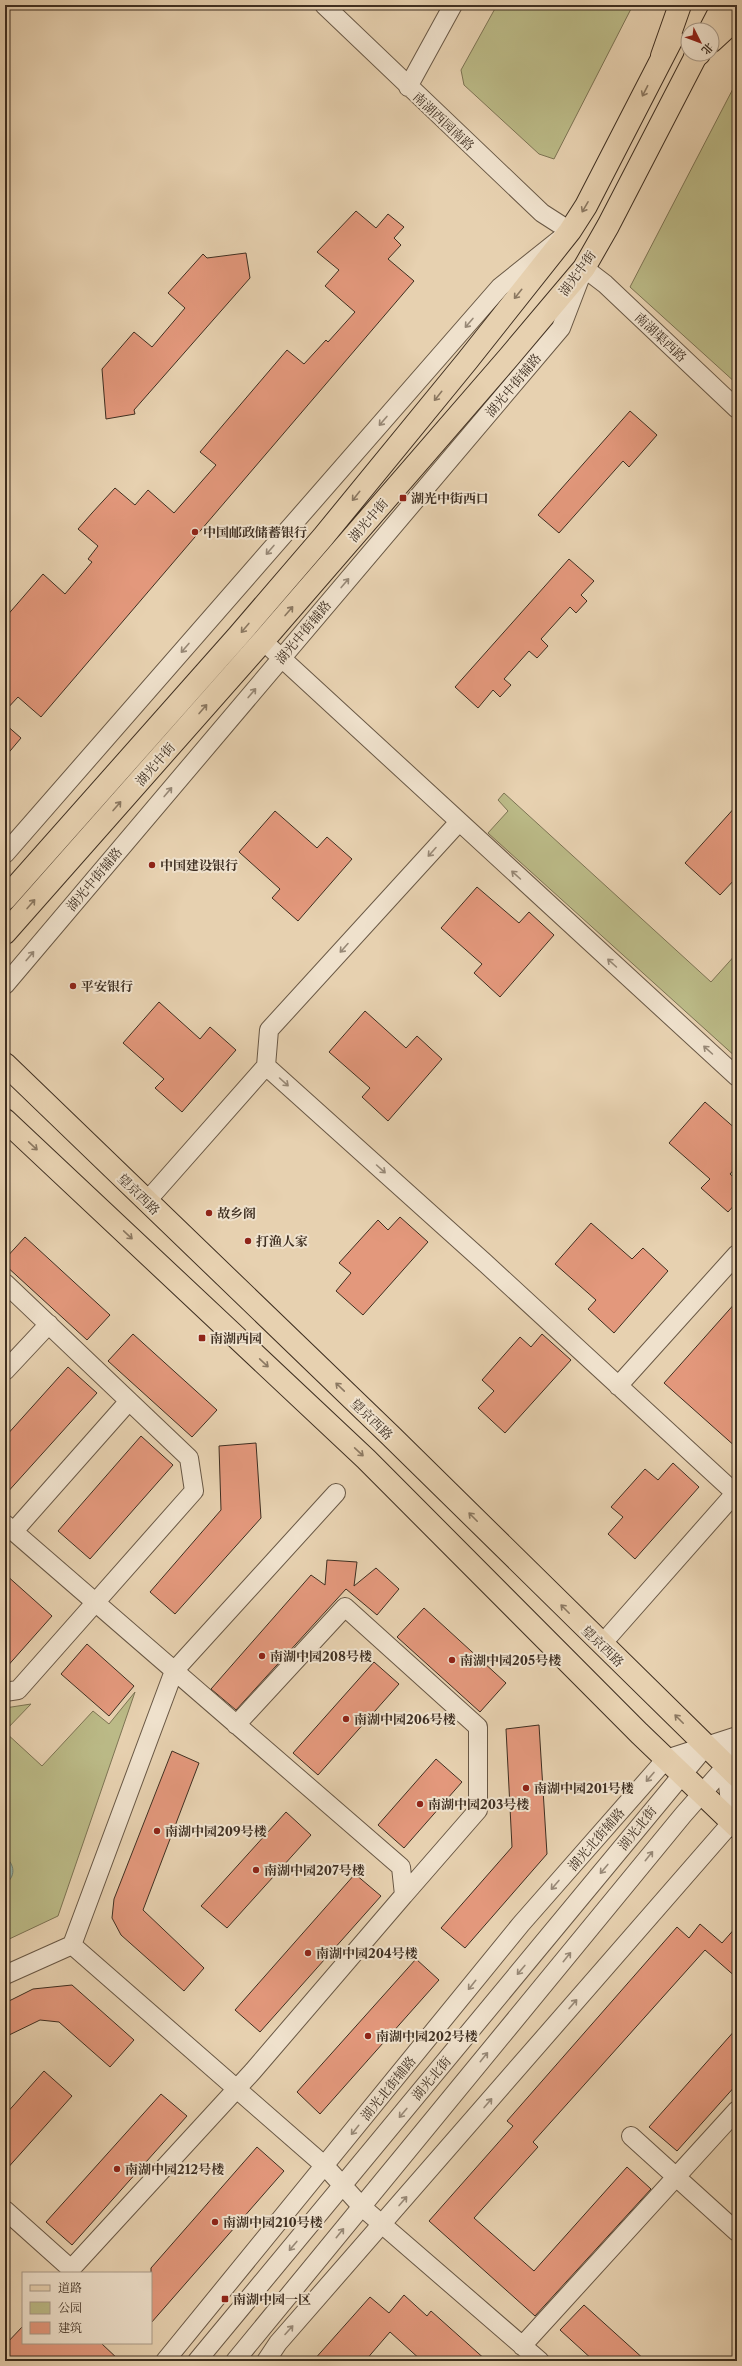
<svg xmlns="http://www.w3.org/2000/svg" width="742" height="2366" font-family="'Libre Caslon Text','Noto Serif SC',serif">
	<style>
		.green { fill: #bbba87; stroke: #7d7454 }
		.water { fill: #97b7a9; stroke: #748173 }
		.building { fill: #e3987c; stroke: #3f2f21 }
		.lines { fill: none; stroke-linecap: round; stroke-linejoin: round }
		.minor-casing { stroke: #695845; stroke-width: 20 }
		.major-casing { stroke: #3f2f21; stroke-width: 24 }
		.highway-casing { stroke: #3f2f21; stroke-width: 24 }
		.minor { stroke: #efe1cc; stroke-width: 18 }
		.major { stroke: #e7d1b0; stroke-width: 22 }
		.highway { stroke: #e7d1b0; stroke-width: 22 }
		.oneway { stroke: #8b7861 }
		.oneway2 { stroke: #978876 }
		.poi-dot { fill: #8f2418; stroke: #efe1cc; stroke-width: 1.5 }
		.labels { text-anchor: middle; dominant-baseline: central; stroke-width: 4; stroke-linejoin: round; paint-order: stroke }
		.street-label { font-size: 13px; fill: #3f2f21; stroke: #efe1cc }
		.poi-label { font-size: 13px; font-weight: bold; fill: #3f2f21; stroke: #efe1cc; text-anchor: start }
	</style>
	<rect width="100%" height="100%" fill="#e7d1b0"/>
	<filter id="stains"><feTurbulence type="fractalNoise" baseFrequency=".005" numOctaves="4"/><feColorMatrix values="0 0 0 0 .2 0 0 0 0 .09 0 0 0 0 .02 0 0 0 .5 -.17"/></filter>
	<radialGradient id="worn" r=".72"><stop offset=".6" stop-color="#630" stop-opacity="0"/><stop offset="1" stop-color="#630" stop-opacity=".3"/></radialGradient>
	<path class="green" d="M497,5H633L554,159L539,154L464,85L461,70Z
		M737,81V384L630,287Z
		M504,793L711,982L737,953V1058L488,833L508,811L498,800Z
		M135,1692L58,1916L5,1941V1732L42,1766L93,1711L109,1724Z
		M31,1704L5,1731V1708Z"/>
	<path class="water" d="M5,1857C15,1864 16,1877 5,1884Z"/>
	<path class="building" d="M356,211L376,228L388,214L404,227L394,238L401,245L388,259L414,281L41,717L18,697L5,711V618L43,574L65,594L92,562L88,559L98,546L78,529L92,513L115,488L135,505L148,490L174,513L216,465L200,452L287,350L304,364L326,340L328,342L355,312L325,286L339,270L317,252Z
		M246,253L250,278L134,410L135,414L106,419L102,369L134,332L152,347L185,308L168,293L203,254L207,258Z
		M630,411L657,435L629,467L623,461L559,533L538,515Z
		M569,559L594,581L581,595L587,601L576,613L570,607L541,639L548,646L537,658L529,651L504,679L511,685L500,697L493,690L478,708L455,687Z
		M5,724L21,738L5,757Z
		M737,805V877L720,895L685,863Z
		M275,811L317,848L327,837L352,859L298,921L272,898L280,889L239,852Z
		M477,887L519,923L529,912L554,935L500,997L474,973L482,964L441,928Z
		M159,1002L200,1039L210,1027L236,1050L182,1112L155,1088L164,1079L123,1043Z
		M365,1011L406,1048L417,1036L442,1059L388,1121L362,1097L370,1088L329,1052Z
		M705,1102L737,1130V1166L730,1174L737,1181V1202L728,1212L701,1188L710,1179L669,1143Z
		M400,1217L428,1242L363,1315L336,1291L351,1273L339,1263L378,1220L388,1230Z
		M591,1223L632,1259L643,1248L668,1271L614,1333L588,1309L596,1300L555,1264Z
		M25,1237L110,1315L87,1340L5,1265V1259Z
		M737,1301V1448L664,1383Z
		M133,1334L217,1410L192,1437L108,1361Z
		M542,1334L571,1360L505,1433L478,1408L494,1391L482,1380L520,1337L531,1347Z
		M68,1367L97,1393L5,1495V1437Z
		M141,1436L173,1465L90,1559L58,1531Z
		M256,1443L261,1518L175,1614L150,1592L221,1510L219,1446Z
		M673,1463L699,1487L635,1559L608,1534L623,1517L611,1507L645,1469L658,1480Z
		M327,1560L357,1562L354,1586L376,1568L399,1589L377,1615L346,1589L236,1710L211,1689L311,1575L325,1585Z
		M5,1574L52,1616L5,1669Z
		M424,1608L506,1683L480,1712L397,1637Z
		M87,1644L134,1686L109,1716L61,1674Z
		M374,1662L399,1684L318,1775L293,1753Z
		M539,1725L547,1854L465,1948L441,1928L512,1847L506,1729Z
		M172,1751L199,1763L143,1910L204,1968L184,1991L121,1935L112,1918L114,1899Z
		M436,1759L462,1782L404,1848L378,1825Z
		M286,1812L311,1835L227,1928L201,1906Z
		M355,1874L381,1896L260,2032L235,2010Z
		M700,1924L722,1943L737,1926V1978L705,1950L533,2142L538,2147L474,2218L534,2271L627,2167L651,2189L535,2316L429,2221L513,2126L507,2121L677,1927L689,1938Z
		M416,1959L439,1980L320,2114L297,2092Z
		M72,1985L134,2040L110,2067L59,2022L40,2020L5,2037V2003L33,1989Z
		M737,2028V2084L677,2151L649,2127Z
		M44,2071L72,2096L5,2171V2115Z
		M161,2094L187,2116L72,2245L46,2222Z
		M257,2147L284,2171L151,2323V2268Z
		M404,2295L427,2316L431,2311L487,2361H422L390,2332L365,2361H313L370,2297L389,2313Z
		M584,2305L646,2361H594L560,2330Z
		M23,2326V2343H101L120,2361H5V2345Z"/>
	<g class="lines">
		<defs>
			<path id="minor" d="M408,87L453,5
				M263,641L737,1077
				M458,823L269,1030L266,1066L484,1262L735,1493
				M5,854L500,287L570,231L542,213L324,5
				M5,985L561,328L584,268L605,284L737,409
				M146,1202L266,1066
				M5,1283L189,1458L194,1491L18,1690L5,1692
				M5,1371L49,1324
				M618,1386L737,1254
				M5,1524L401,1867L404,1895L253,2071L71,2269L5,2210
				M14,1531L129,1401
				M602,1644L737,1491
				M236,1725L345,1607L478,1727V1810L404,1895
				M72,1945L325,2166L362,2207L540,2361
				M5,1975L72,1945L174,1671L336,1493
				M631,2136L737,2232
				M522,2346L737,2110
				M165,2361L521,1924L666,1759L737,1736
				M197,2361L706,1746
				M235,2361L683,1815L726,1766L737,1743
				M266,2361L278,2343L732,1822L726,1766"/>
			<path id="major" d="M710,30L723,5
				M5,899L238,636L323,537L467,361L570,231L586,206L672,39
				M5,933L263,641L509,357L584,268L608,226L697,54
				M5,1064L391,1436L737,1776
				M5,1120L366,1459L639,1733L737,1827"/>
			<path id="highway" d="M712,41L737,18
				M662,56L680,5
				M695,57L699,54"/>
		</defs>
		<use href="#minor" class="minor-casing"/>
		<use href="#major" class="major-casing"/>
		<use href="#highway" class="highway-casing"/>
		<use href="#minor" class="minor"/>
		<use href="#major" class="major"/>
		<use href="#highway" class="highway"/>
	</g>
	<defs><path id="oneway-shaft" d="M-6 0H5M1.5-3L5.5 0L1.5 3" fill="none" stroke-width="1.6" stroke-linecap="round" stroke-linejoin="round"/></defs>
	<g class="oneway">
		<use href="#oneway-shaft" transform="translate(645 91) rotate(117)"/>
		<use href="#oneway-shaft" transform="translate(585 207) rotate(120)"/>
		<use href="#oneway-shaft" transform="translate(518 294) rotate(129)"/>
		<use href="#oneway-shaft" transform="translate(438 396) rotate(129)"/>
		<use href="#oneway-shaft" transform="translate(356 496) rotate(129)"/>
		<use href="#oneway-shaft" transform="translate(289 611) rotate(-49)"/>
		<use href="#oneway-shaft" transform="translate(245 628) rotate(130)"/>
		<use href="#oneway-shaft" transform="translate(203 709) rotate(-49)"/>
		<use href="#oneway-shaft" transform="translate(117 806) rotate(-49)"/>
		<use href="#oneway-shaft" transform="translate(31 904) rotate(-49)"/>
		<use href="#oneway-shaft" transform="translate(33 1146) rotate(43)"/>
		<use href="#oneway-shaft" transform="translate(128 1235) rotate(43)"/>
		<use href="#oneway-shaft" transform="translate(264 1363) rotate(43)"/>
		<use href="#oneway-shaft" transform="translate(340 1387) rotate(-136)"/>
		<use href="#oneway-shaft" transform="translate(359 1452) rotate(43)"/>
		<use href="#oneway-shaft" transform="translate(473 1517) rotate(-135)"/>
		<use href="#oneway-shaft" transform="translate(565 1609) rotate(-135)"/>
		<use href="#oneway-shaft" transform="translate(679 1719) rotate(-135)"/>
	</g>
	<g class="oneway2">
		<use href="#oneway-shaft" transform="translate(469 323) rotate(131)"/>
		<use href="#oneway-shaft" transform="translate(383 421) rotate(131)"/>
		<use href="#oneway-shaft" transform="translate(270 550) rotate(131)"/>
		<use href="#oneway-shaft" transform="translate(345 583) rotate(-50)"/>
		<use href="#oneway-shaft" transform="translate(185 648) rotate(131)"/>
		<use href="#oneway-shaft" transform="translate(252 693) rotate(-50)"/>
		<use href="#oneway-shaft" transform="translate(168 792) rotate(-50)"/>
		<use href="#oneway-shaft" transform="translate(432 852) rotate(132)"/>
		<use href="#oneway-shaft" transform="translate(516 875) rotate(-138)"/>
		<use href="#oneway-shaft" transform="translate(344 948) rotate(132)"/>
		<use href="#oneway-shaft" transform="translate(30 956) rotate(-50)"/>
		<use href="#oneway-shaft" transform="translate(612 963) rotate(-138)"/>
		<use href="#oneway-shaft" transform="translate(708 1050) rotate(-138)"/>
		<use href="#oneway-shaft" transform="translate(284 1082) rotate(42)"/>
		<use href="#oneway-shaft" transform="translate(381 1169) rotate(42)"/>
		<use href="#oneway-shaft" transform="translate(650 1777) rotate(131)"/>
		<use href="#oneway-shaft" transform="translate(649 1856) rotate(-51)"/>
		<use href="#oneway-shaft" transform="translate(604 1869) rotate(130)"/>
		<use href="#oneway-shaft" transform="translate(555 1885) rotate(131)"/>
		<use href="#oneway-shaft" transform="translate(567 1957) rotate(-51)"/>
		<use href="#oneway-shaft" transform="translate(521 1970) rotate(130)"/>
		<use href="#oneway-shaft" transform="translate(472 1985) rotate(129)"/>
		<use href="#oneway-shaft" transform="translate(573 2004) rotate(-49)"/>
		<use href="#oneway-shaft" transform="translate(484 2057) rotate(-51)"/>
		<use href="#oneway-shaft" transform="translate(488 2103) rotate(-49)"/>
		<use href="#oneway-shaft" transform="translate(403 2113) rotate(130)"/>
		<use href="#oneway-shaft" transform="translate(355 2130) rotate(129)"/>
		<use href="#oneway-shaft" transform="translate(403 2201) rotate(-49)"/>
		<use href="#oneway-shaft" transform="translate(340 2233) rotate(-51)"/>
		<use href="#oneway-shaft" transform="translate(293 2246) rotate(130)"/>
		<use href="#oneway-shaft" transform="translate(289 2330) rotate(-48)"/>
	</g>
	<g class="poi-dot">
		<rect x="399" y="494" width="8" height="8" rx="2"/>
		<circle cx="195" cy="532" r="4"/>
		<circle cx="152" cy="865" r="4"/>
		<circle cx="73" cy="986" r="4"/>
		<circle cx="209" cy="1213" r="4"/>
		<circle cx="248" cy="1241" r="4"/>
		<rect x="198" y="1334" width="8" height="8" rx="2"/>
		<circle cx="262" cy="1656" r="4"/>
		<circle cx="452" cy="1660" r="4"/>
		<circle cx="346" cy="1719" r="4"/>
		<circle cx="526" cy="1788" r="4"/>
		<circle cx="420" cy="1804" r="4"/>
		<circle cx="157" cy="1831" r="4"/>
		<circle cx="256" cy="1870" r="4"/>
		<circle cx="308" cy="1953" r="4"/>
		<circle cx="368" cy="2036" r="4"/>
		<circle cx="117" cy="2169" r="4"/>
		<circle cx="215" cy="2222" r="4"/>
		<rect x="221" y="2295" width="8" height="8" rx="2"/>
	</g>
	<g class="labels">
		<g class="street-label">
			<text transform="translate(444 121) rotate(43)">南湖西园南路</text>
			<text transform="translate(577 273) rotate(-54)">湖光中街</text>
			<text transform="translate(661 337) rotate(43)">南湖渠西路</text>
			<text transform="translate(513 385) rotate(-50)">湖光中街辅路</text>
			<text transform="translate(368 520) rotate(-49)">湖光中街</text>
			<text transform="translate(303 632) rotate(-50)">湖光中街辅路</text>
			<text transform="translate(155 764) rotate(-49)">湖光中街</text>
			<text transform="translate(94 879) rotate(-50)">湖光中街辅路</text>
			<text transform="translate(139 1194) rotate(44)">望京西路</text>
			<text transform="translate(372 1419) rotate(44)">望京西路</text>
			<text transform="translate(603 1646) rotate(44)">望京西路</text>
			<text transform="translate(637 1828) rotate(-51)">湖光北街</text>
			<text transform="translate(596 1839) rotate(-49)">湖光北街辅路</text>
			<text transform="translate(431 2078) rotate(-50)">湖光北街</text>
			<text transform="translate(388 2088) rotate(-51)">湖光北街辅路</text>
		</g>
		<g class="poi-label">
			<text x="411" y="498">湖光中街西口</text>
			<text x="203" y="532">中国邮政储蓄银行</text>
			<text x="160" y="865">中国建设银行</text>
			<text x="81" y="986">平安银行</text>
			<text x="217" y="1213">故乡阁</text>
			<text x="256" y="1241">打渔人家</text>
			<text x="210" y="1338">南湖西园</text>
			<text x="270" y="1656">南湖中园208号楼</text>
			<text x="460" y="1660">南湖中园205号楼</text>
			<text x="354" y="1719">南湖中园206号楼</text>
			<text x="534" y="1788">南湖中园201号楼</text>
			<text x="428" y="1804">南湖中园203号楼</text>
			<text x="165" y="1831">南湖中园209号楼</text>
			<text x="264" y="1870">南湖中园207号楼</text>
			<text x="316" y="1953">南湖中园204号楼</text>
			<text x="376" y="2036">南湖中园202号楼</text>
			<text x="125" y="2169">南湖中园212号楼</text>
			<text x="223" y="2222">南湖中园210号楼</text>
			<text x="233" y="2299">南湖中园一区</text>
		</g>
	</g>
	<rect width="742" height="2366" fill="none" stroke="#e7d1b0" stroke-width="20"/>
	<rect x="6" y="6" width="730" height="2354" fill="none" stroke="#3f2f21" stroke-width="2"/>
	<rect x="10" y="10" width="722" height="2346" fill="none" stroke="#3f2f21"/>
	<rect x="22" y="2272" width="130" height="72" fill="#efe1cc" stroke="#a99a88"/>
	<rect x="30" y="2285" width="20" height="6" fill="#e7d1b0" stroke="#a99a88"/>
	<text x="58" y="2292" font-size="12" fill="#3f2f21">道路</text>
	<rect x="30" y="2302" width="20" height="12" fill="#bbba87" stroke="#a99a88"/>
	<text x="58" y="2312" font-size="12" fill="#3f2f21">公园</text>
	<rect x="30" y="2322" width="20" height="12" fill="#e3987c" stroke="#a99a88"/>
	<text x="58" y="2332" font-size="12" fill="#3f2f21">建筑</text>
	<g transform="translate(700 42) rotate(132)"><circle r="19" fill="#efe1cc" stroke="#a99a88"/>
	<path d="M0-3L7 15L0 10L-7 15Z" fill="#8f2418"/>
	<text y="-6" font-size="11" font-weight="bold" text-anchor="middle" fill="#3f2f21">北</text>
	</g>
	<rect width="100%" height="100%" filter="url(#stains)"/>
	<rect width="100%" height="100%" fill="url(#worn)"/>
</svg>
